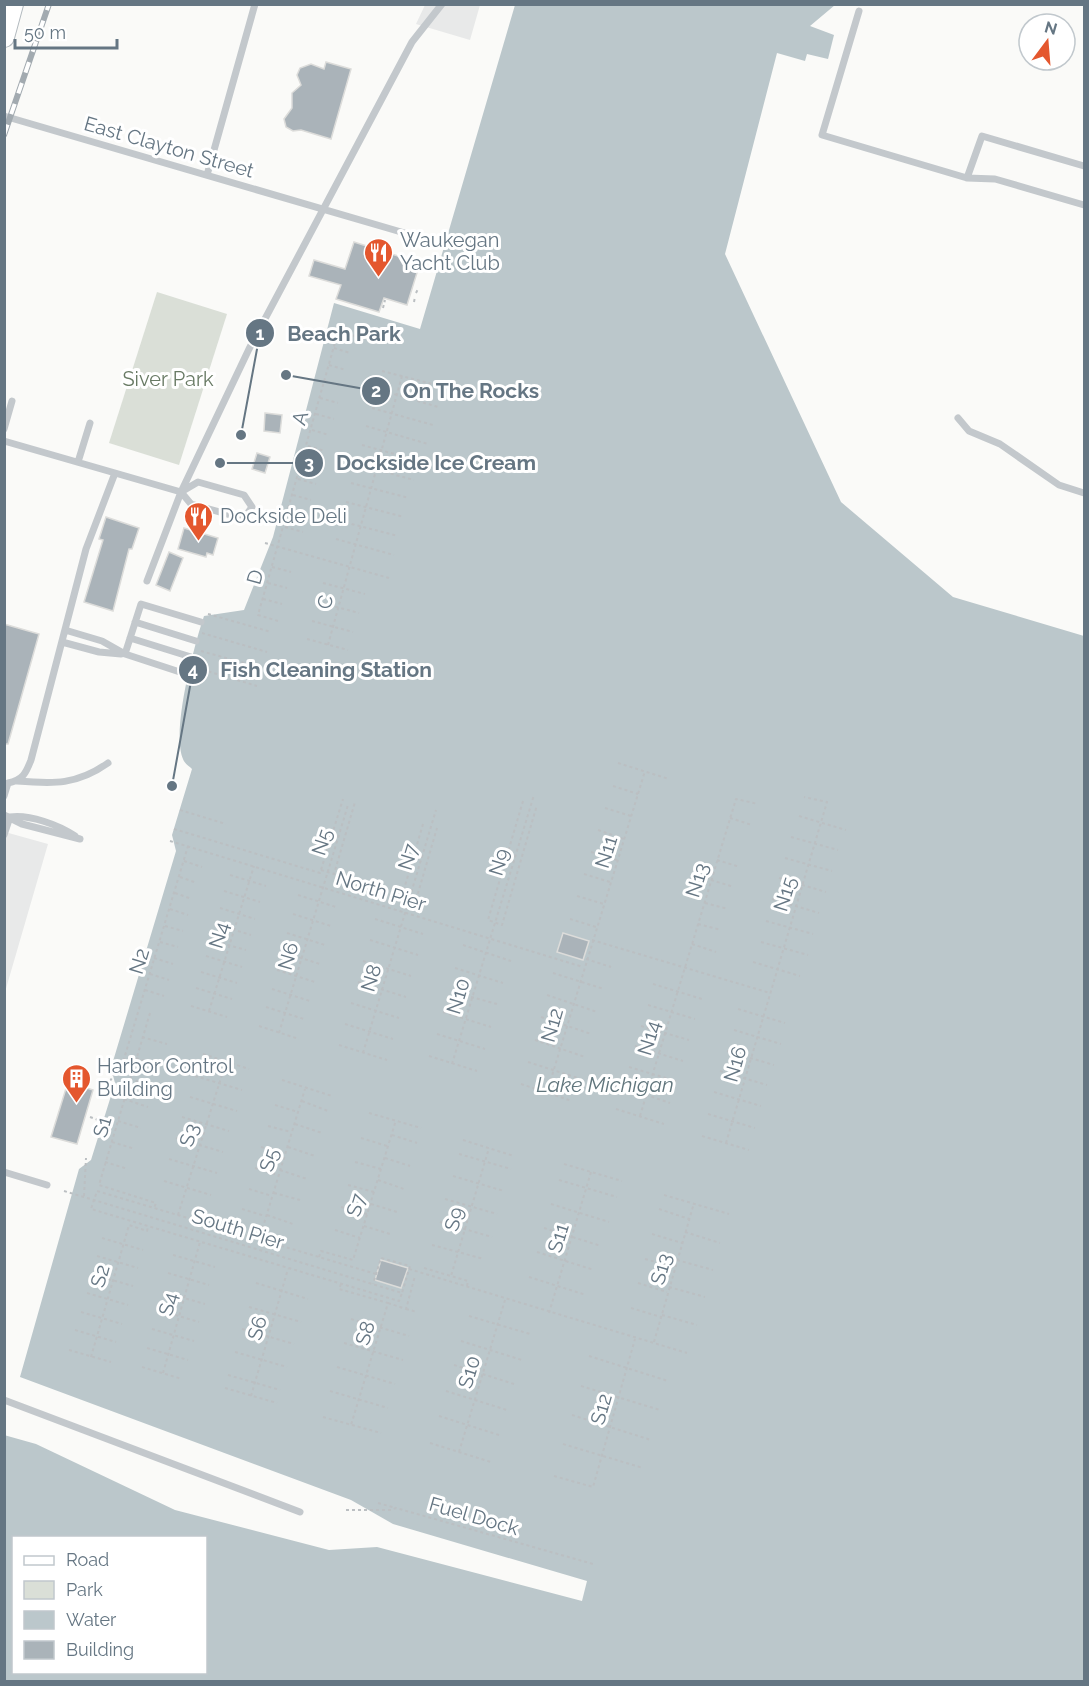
<svg xmlns="http://www.w3.org/2000/svg" width="1089" height="1686" font-family="Raleway,sans-serif">
	<style>
		.built { fill: #e8e9e9 }
		.green { fill: #dadfd7 }
		.water { fill: #bbc7cb; fill-rule: evenodd }
		.building { fill: #aab3b9; stroke: #dcdcda; stroke-width: 1.5 }
		.lines { fill: none; stroke-linecap: round; stroke-linejoin: round }
		.secondary-casing { stroke: #b3babf; stroke-width: 22 }
		.path { stroke: #bbbfc2; stroke-width: 2; stroke-dasharray: 3 3; stroke-linecap: butt }
		.lane { stroke: #c3c8cc; stroke-width: 7 }
		.secondary { stroke: #fff; stroke-width: 20 }
		.rail-casing { stroke: #a2aab0; stroke-width: 6 }
		.rail { stroke: #fff; stroke-width: 4; stroke-dasharray: 11; stroke-linecap: butt }
		.labels { text-anchor: middle; dominant-baseline: central; stroke-width: 6; stroke-linejoin: round; paint-order: stroke }
		.street-label { font-size: 20px; fill: #657683; stroke: #fff }
		.poi-label { font-size: 20px; fill: #657683; stroke: #fff; text-anchor: start }
		.park-label { font-size: 20px; fill: #687a64; stroke: #fff }
		.water-label { font-size: 21px; font-style: italic; fill: #60757c; stroke: #fff }
		.leader { fill: none; stroke: #657683; stroke-width: 2 }
		.callout-dot { fill: #657683; stroke: #fff; stroke-width: 2 }
		.mark-label { font-size: 18px; text-anchor: middle; font-weight: bold; fill: #fff }
		.callout-label { font-size: 21px; text-anchor: middle; font-weight: bold; fill: #657683; stroke: #fff; stroke-width: 6; stroke-linejoin: round; paint-order: stroke }
	</style>
	<rect width="100%" height="100%" fill="#fafaf8"/>
	<path class="built" d="M425,5H480L470,40L416,24Z
		M5,832L48,844L5,992Z"/>
	<path class="green" d="M157,292L227,314L179,465L109,443Z"/>
	<path class="water" d="M515,5H835L810,26L834,35L828,59L807,54L805,61L777,53L725,254L841,502L953,597L1084,636V1681H5L4,1435L36,1444L175,1510L329,1550L377,1547L582,1601L587,1581L393,1524L351,1500L20,1377L79,1169L91,1160L115,1083L111,1068L176,851L172,835L192,769C189,766 184,763 183,759C171,731 194,646 204,616L244,610L273,537L334,303L420,329ZM14,1538H206V1672H14Z"/>
	<path class="building" d="M326,62L351,69L331,139L301,130L293,131L286,127L284,119L292,108V93L301,85L297,75L300,68L311,64L324,69Z
		M354,242L420,263L407,305L384,298L379,312L336,299L341,285L309,276L314,260L345,269Z
		M265,413L282,415L280,433L264,431Z
		M257,453L270,457L265,473L252,469Z
		M106,517L139,528L132,549H129L113,611L84,602L103,540L99,539Z
		M184,528L218,538L213,555L207,553L206,557L178,549Z
		M169,552L183,558L170,591L156,585Z
		M4,624L39,634L8,744H4Z
		M563,933L589,941L583,960L557,952Z
		M68,1082L93,1090L77,1144L51,1137Z
		M381,1260L408,1268L401,1288L375,1280Z"/>
	<g class="lines">
		<defs>
			<path id="secondary" d="M4,37L13,4"/>
		</defs>
		<use href="#secondary" class="secondary-casing"/>
		<path class="path" d="M416,293L418,289
			M414,302L415,297
			M383,308L385,300
			M334,348L350,353
			M329,365L346,370
			M382,371L444,387
			M325,381L342,386
			M377,389L438,407
			M320,398L338,403
			M372,408L433,425
			M316,414L334,419
			M366,426L428,444
			M312,430L329,435
			M362,445L420,461
			M308,446L325,451
			M303,462L320,467
			M356,464L414,480
			M298,479L316,484
			M351,483L409,498
			M293,495L311,500
			M346,502L404,517
			M289,511L307,516
			M340,521L398,536
			M285,527L303,532
			M336,539L394,555
			M265,543L389,578
			M272,567L291,572
			M268,583L287,588
			M323,583L365,594
			M263,599L282,604
			M318,602L359,613
			M208,614L271,632
			M278,621L258,615L338,332L355,336
			M312,621L353,632
			M202,633L267,652
			M307,639L348,650
			M328,645L402,376
			M201,651L262,668
			M197,668L257,686
			M618,763L669,779
			M613,786L638,794
			M523,801L488,920L502,925L537,805
			M605,808L631,816
			M180,810L226,824
			M799,816L846,830
			M730,818L752,825
			M423,824L402,896L416,900L437,828
			M174,829L320,873L343,799
			M598,830L624,839
			M791,837L838,850
			M170,841L583,967
			M591,852L617,860
			M785,858L832,871
			M717,860L740,867
			M184,861L202,867
			M321,870L334,874L355,802
			M584,874L610,882
			M230,875L266,886
			M180,877L197,883
			M779,878L826,892
			M711,880L734,887
			M224,891L260,902
			M175,893L192,899
			M298,895L336,907
			M577,896L604,904
			M772,899L819,913
			M705,903L728,909
			M220,908L255,919
			M170,909L188,915
			M293,914L331,926
			M375,919L423,934
			M570,919L596,927
			M766,921L813,934
			M215,924L251,935
			M698,924L721,930
			M165,926L183,931
			M287,933L325,945
			M210,940L246,950
			M370,940L418,955
			M592,940L770,993
			M160,942L178,947
			M761,942L808,955
			M692,944L716,952
			M463,945L511,961
			M282,952L320,964
			M206,956L242,967
			M154,958L173,964
			M586,959L611,967
			M363,961L411,976
			M753,962L800,976
			M455,968L503,983
			M277,970L315,982
			M201,972L237,983
			M553,973L604,989
			M150,974L169,980
			M358,982L406,997
			M653,984L702,999
			M196,988L232,999
			M272,989L310,1001
			M145,990L164,996
			M547,995L597,1012
			M471,997L497,1004
			M351,1003L399,1018
			M648,1005L695,1019
			M191,1006L227,1017
			M266,1007L304,1019
			M738,1009L785,1023
			M209,1011L254,866
			M443,1012L491,1027
			M150,1013L99,1185L156,1203L154,1208
			M541,1017L591,1034
			M345,1024L393,1039
			M259,1026L299,1039
			M641,1026L689,1040
			M734,1030L781,1044
			M279,1033L348,805
			M437,1034L485,1049
			M142,1037L167,1044
			M535,1040L585,1057
			M339,1045L387,1060
			M635,1046L683,1061
			M727,1051L774,1065
			M363,1053L436,810
			M203,1054L249,1069
			M429,1056L477,1071
			M136,1058L160,1066
			M528,1062L578,1078
			M452,1064L534,795
			M629,1067L676,1081
			M720,1071L767,1085
			M195,1076L242,1090
			M130,1079L155,1087
			M282,1080L332,1096
			M110,1081L124,1059L188,846
			M521,1084L572,1101
			M623,1087L670,1103
			M547,1092L645,771
			M714,1092L761,1106
			M190,1097L237,1111
			M124,1099L148,1107
			M302,1101L328,1111
			M275,1105L298,1112
			M616,1109L664,1124
			M369,1113L421,1128
			M708,1114L755,1128
			M640,1116L736,799L758,804
			M90,1117L98,1120
			M182,1117L229,1131
			M118,1121L141,1128
			M295,1124L322,1133
			M268,1126L291,1132
			M392,1135L417,1143
			M702,1136L749,1150
			M176,1138L223,1152
			M361,1138L387,1146
			M463,1140L514,1156
			M112,1142L135,1149
			M726,1143L827,802L804,797
			M261,1147L284,1154
			M288,1147L315,1156
			M459,1154L511,1169
			M385,1158L410,1166
			M169,1159L217,1173
			M105,1162L128,1169
			M355,1162L381,1169
			M564,1164L622,1181
			M255,1168L278,1175
			M280,1170L307,1179
			M453,1176L504,1191
			M378,1180L404,1189
			M559,1180L617,1197
			M164,1181L211,1195
			M348,1185L374,1192
			M249,1189L272,1196
			M64,1191L402,1293L410,1266L381,1258L373,1284
			M274,1193L300,1200
			M664,1195L729,1214
			M84,1196L86,1158
			M445,1199L497,1214
			M371,1204L397,1212
			M551,1204L609,1222
			M341,1207L367,1214
			M242,1209L265,1216
			M659,1209L689,1219
			M178,1215L226,1062
			M267,1215L293,1224
			M440,1222L492,1237
			M364,1226L390,1234
			M544,1228L601,1246
			M335,1230L360,1238
			M685,1232L720,1243
			M652,1234L682,1243
			M102,1238L143,1250
			M259,1240L305,1089
			M432,1245L484,1259
			M537,1252L594,1270
			M173,1255L215,1267
			M97,1256L138,1268
			M319,1257L321,1251L353,1260L396,1120
			M645,1259L674,1267
			M677,1260L713,1270
			M424,1268L451,1276
			M409,1269L687,1353
			M168,1273L209,1285
			M91,1274L133,1286
			M376,1274L97,1191L91,1209L399,1301L402,1293
			M529,1277L586,1295
			M256,1283L308,1299
			M638,1283L667,1292
			M341,1284L339,1289L388,1303L351,1425
			M467,1286L468,1281L451,1276L489,1148
			M669,1287L705,1297
			M163,1292L205,1304
			M87,1293L128,1305
			M388,1303L406,1309L415,1276
			M249,1307L301,1322
			M631,1308L661,1317
			M406,1309L417,1312
			M158,1310L199,1322
			M81,1312L122,1324
			M549,1313L591,1172
			M662,1315L697,1325
			M469,1316L530,1334
			M351,1319L409,1336
			M152,1329L194,1341
			M242,1329L294,1344
			M75,1330L116,1342
			M461,1341L522,1360
			M654,1342L694,1203
			M344,1343L403,1360
			M147,1348L188,1360
			M69,1350L111,1362
			M235,1352L287,1367
			M589,1356L668,1381
			M91,1357L129,1225L147,1231L148,1227
			M454,1365L514,1384
			M142,1367L182,1379
			M337,1367L395,1384
			M163,1373L200,1242
			M228,1375L280,1390
			M581,1386L660,1410
			M225,1388L277,1403
			M330,1391L388,1408
			M446,1391L507,1410
			M251,1396L288,1269
			M572,1415L651,1440
			M439,1416L499,1435
			M323,1417L381,1433
			M430,1443L491,1462
			M563,1444L643,1468
			M459,1452L505,1300
			M554,1476L593,1487L635,1339
			M378,1503L396,1508
			M346,1510H391L396,1508L593,1564"/>
		<path class="lane" d="M859,11L822,135L967,178L982,136L1084,166
			M4,116L408,234
			M207,175L255,4
			M967,178L995,179L1084,205
			M958,418L969,431L1000,444L1059,485L1084,493
			M4,429L12,401
			M4,441L181,492L191,504L234,516L247,514L252,507L244,495L198,482L181,492
			M78,462L90,423
			M147,581L181,492L249,349L412,42L442,4
			M135,622L196,641
			M65,630L102,641L125,654L189,675
			M130,638L191,657
			M62,642L99,652L121,654
			M125,654L141,604L201,622
			M17,781C54,784 77,785 108,763
			M4,796L8,783C23,780 26,773 31,760L86,549L115,473
			M4,815L22,824L80,839
			M10,817C29,814 59,825 75,836
			M4,835L10,817
			M4,1172L47,1185
			M4,1400L300,1512"/>
		<use href="#secondary" class="secondary"/>
		<defs>
			<path id="rail" d="M4,135L49,4"/>
		</defs>
		<use href="#rail" class="rail-casing"/>
		<use href="#rail" class="rail"/>
	</g>
	<defs>
		<symbol id="restaurant-pin" viewBox="-11 -11 22 30"><path d="M0 17L-7.5 6A9.5 9.5 0 1 1 7.5 6Z" fill="#e4572e" stroke="#fff"/><path d="M-5-6h1v4h1v-4h1v4h1v-4h1v5L-1.5 .5V6h-2V.5L-5-1ZM5-6V6H3V1.5H1.5Q1.5-4 5-6Z" fill="#fff"/></symbol>
		<symbol id="building-pin" viewBox="-11 -11 22 30"><path d="M0 17L-7.5 6A9.5 9.5 0 1 1 7.5 6Z" fill="#e4572e" stroke="#fff"/><path d="M-4-6H4V6H1V3H-1V6H-4ZM-2.5-4.3h1.7v1.8h-1.7ZM.8-4.3h1.7v1.8H.8ZM-2.5-1h1.7V.8h-1.7ZM.8-1h1.7V.8H.8Z" fill="#fff"/></symbol>
	</defs>
	<g fill-rule="evenodd">
		<use href="#restaurant-pin" x="362" y="236" width="33" height="45"/>
		<use href="#restaurant-pin" x="182" y="500" width="33" height="45"/>
		<use href="#building-pin" x="60" y="1062" width="33" height="45"/>
	</g>
	<g class="labels">
		<g class="street-label">
			<text transform="translate(169 147) rotate(16)">East Clayton Street</text>
			<text transform="translate(300 418) rotate(-74)">A</text>
			<text transform="translate(255 577) rotate(-74)">D</text>
			<text transform="translate(325 602) rotate(-75)">C</text>
			<text transform="translate(322 842) rotate(-72)">N5</text>
			<text transform="translate(606 852) rotate(-73)">N11</text>
			<text transform="translate(408 857) rotate(-73)">N7</text>
			<text transform="translate(499 862) rotate(-73)">N9</text>
			<text transform="translate(697 880) rotate(-73)">N13</text>
			<text transform="translate(381 891) rotate(17)">North Pier</text>
			<text transform="translate(785 894) rotate(-73)">N15</text>
			<text transform="translate(219 935) rotate(-73)">N4</text>
			<text transform="translate(288 956) rotate(-74)">N6</text>
			<text transform="translate(139 961) rotate(-73)">N2</text>
			<text transform="translate(371 978) rotate(-73)">N8</text>
			<text transform="translate(458 996) rotate(-73)">N10</text>
			<text transform="translate(552 1025) rotate(-74)">N12</text>
			<text transform="translate(649 1038) rotate(-73)">N14</text>
			<text transform="translate(735 1064) rotate(-74)">N16</text>
			<text transform="translate(102 1127) rotate(-74)">S1</text>
			<text transform="translate(189 1135) rotate(-73)">S3</text>
			<text transform="translate(269 1160) rotate(-73)">S5</text>
			<text transform="translate(356 1205) rotate(-73)">S7</text>
			<text transform="translate(454 1219) rotate(-73)">S9</text>
			<text transform="translate(238 1229) rotate(17)">South Pier</text>
			<text transform="translate(558 1238) rotate(-73)">S11</text>
			<text transform="translate(661 1269) rotate(-74)">S13</text>
			<text transform="translate(100 1276) rotate(-74)">S2</text>
			<text transform="translate(168 1304) rotate(-74)">S4</text>
			<text transform="translate(257 1328) rotate(-74)">S6</text>
			<text transform="translate(365 1333) rotate(-73)">S8</text>
			<text transform="translate(469 1372) rotate(-73)">S10</text>
			<text transform="translate(601 1409) rotate(-74)">S12</text>
			<text transform="translate(474 1516) rotate(16)">Fuel Dock</text>
		</g>
		<g class="poi-label">
			<text x="400" y="240">Waukegan<tspan x="400" dy="23">Yacht Club</tspan></text>
			<text x="220" y="516">Dockside Deli</text>
			<text x="97" y="1066">Harbor Control<tspan x="97" dy="23">Building</tspan></text>
		</g>
		<g class="park-label">
			<text x="168" y="379">Siver Park</text>
		</g>
		<g class="water-label">
			<text x="605" y="1084">Lake Michigan</text>
		</g>
	</g>
	<path class="leader" d="M241 435L260 333M286 375L376 391M220 463L309 463M172 786L193 670"/>
	<g class="callout-dot">
		<circle cx="241" cy="435" r="6"/>
		<circle cx="286" cy="375" r="6"/>
		<circle cx="220" cy="463" r="6"/>
		<circle cx="172" cy="786" r="6"/>
		<circle cx="260" cy="333" r="15"/>
		<circle cx="376" cy="391" r="15"/>
		<circle cx="309" cy="463" r="15"/>
		<circle cx="193" cy="670" r="15"/>
	</g>
	<g class="mark-label">
		<text x="260" y="340">1</text>
		<text x="376" y="397">2</text>
		<text x="309" y="469">3</text>
		<text x="193" y="676">4</text>
	</g>
	<g class="callout-label">
		<text x="344" y="341">Beach Park</text>
		<text x="471" y="398">On The Rocks</text>
		<text x="436" y="470">Dockside Ice Cream</text>
		<text x="326" y="677">Fish Cleaning Station</text>
	</g>
	<rect width="1089" height="1686" fill="none" stroke="#657683" stroke-width="12"/>
	<rect x="12" y="1536" width="195" height="138" fill="#ffffff" stroke="#c1c8cd" stroke-width="1.5"/>
	<rect x="24" y="1556" width="30" height="9" fill="#ffffff" stroke="#c1c8cd" stroke-width="1.5"/>
	<text x="66" y="1566" font-size="18" fill="#657683">Road</text>
	<rect x="24" y="1581" width="30" height="18" fill="#dadfd7" stroke="#c1c8cd" stroke-width="1.5"/>
	<text x="66" y="1596" font-size="18" fill="#657683">Park</text>
	<rect x="24" y="1611" width="30" height="18" fill="#bbc7cb" stroke="#c1c8cd" stroke-width="1.5"/>
	<text x="66" y="1626" font-size="18" fill="#657683">Water</text>
	<rect x="24" y="1641" width="30" height="18" fill="#aab3b9" stroke="#c1c8cd" stroke-width="1.5"/>
	<text x="66" y="1656" font-size="18" fill="#657683">Building</text>
	<g transform="translate(1047 42) rotate(16)"><circle r="28" fill="#ffffff" stroke="#c1c8cd" stroke-width="1.5"/>
	<path d="M0-4.5L10 22L0 15L-10 22Z" fill="#e4572e"/>
	<text y="-9" font-size="16" font-weight="bold" text-anchor="middle" fill="#657683">N</text>
	</g>
	<path d="M15 39v9h102v-9" fill="none" stroke="#657683" stroke-width="3"/>
	<text x="24" y="39" font-size="18" fill="#657683" stroke="#ffffff" stroke-width="4.5" paint-order="stroke">50 m</text>
</svg>
